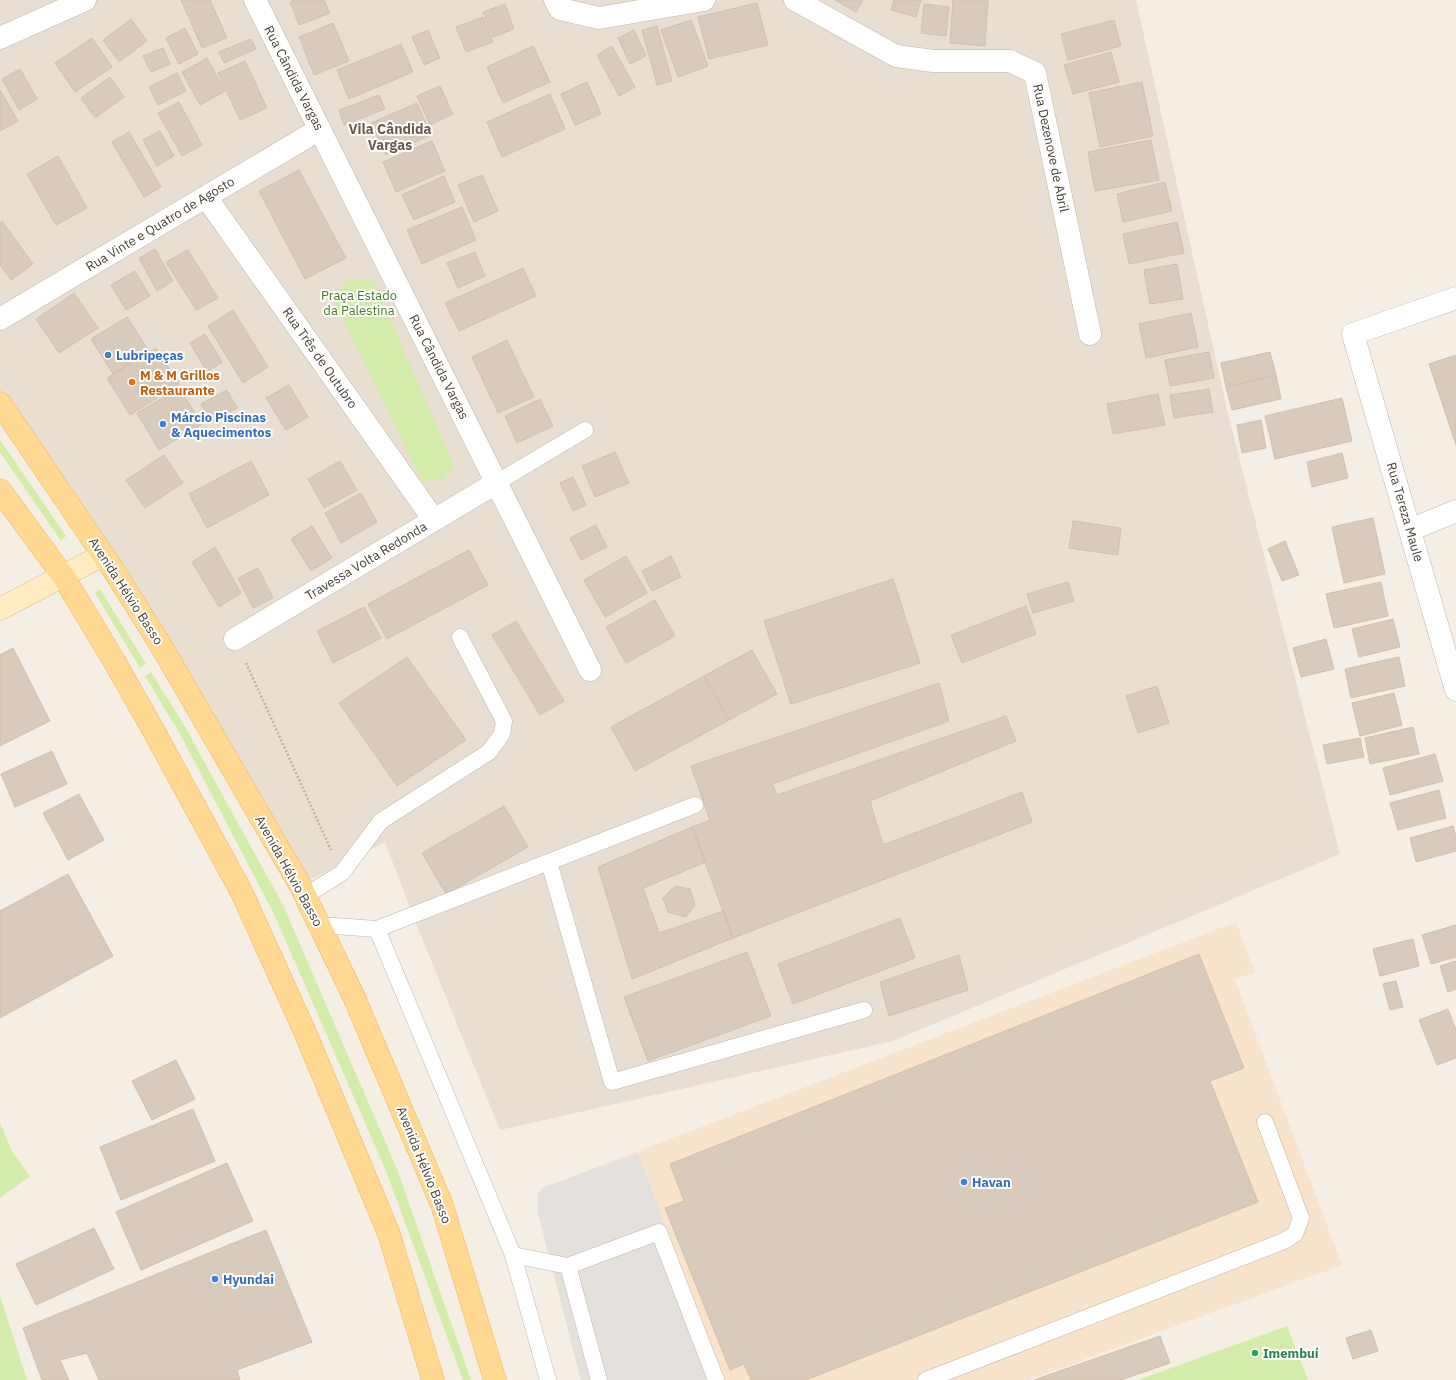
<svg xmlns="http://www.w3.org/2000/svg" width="1456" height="1380" font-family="'IBM Plex Sans',sans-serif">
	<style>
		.residential { fill: #e8dfd2 }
		.commercial { fill: #f8e3cd }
		.green { fill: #d3eca9 }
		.parking { fill: #e4e1dd }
		.building { fill: #d9cbbb; stroke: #d2c0ab }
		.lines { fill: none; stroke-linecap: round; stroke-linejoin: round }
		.lane-casing { stroke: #c0b5a6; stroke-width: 17 }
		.street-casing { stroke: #c0b5a6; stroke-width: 23 }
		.secondary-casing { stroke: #d8c08f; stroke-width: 23 }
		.primary-casing { stroke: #efb657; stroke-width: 23 }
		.path { stroke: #c3b096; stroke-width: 2.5; stroke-dasharray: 2 2; stroke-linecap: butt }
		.lane { stroke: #fff; stroke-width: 16 }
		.street { stroke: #fff; stroke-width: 22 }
		.secondary { stroke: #ffecc3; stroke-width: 22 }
		.primary { stroke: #ffd892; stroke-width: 22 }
		.shop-dot { fill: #3f7fe0; stroke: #fff; stroke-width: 1.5 }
		.food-dot { fill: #e8710a; stroke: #fff; stroke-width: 1.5 }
		.leisure-dot { fill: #2e9e5b; stroke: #fff; stroke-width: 1.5 }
		.labels { text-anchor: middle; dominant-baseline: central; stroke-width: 4; stroke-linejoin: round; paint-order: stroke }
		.street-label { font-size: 13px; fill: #473e33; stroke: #fff }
		.park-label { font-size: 13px; fill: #4b7e21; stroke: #fff }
		.shop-label { font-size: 13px; font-weight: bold; fill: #366cbe; stroke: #fff; text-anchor: start }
		.food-label { font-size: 13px; font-weight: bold; fill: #c56008; stroke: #fff; text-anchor: start }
		.leisure-label { font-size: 13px; font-weight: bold; fill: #27864d; stroke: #fff; text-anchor: start }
		.neighbourhood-label { font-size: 14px; font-weight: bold; fill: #6a5b4a; stroke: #fff }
	</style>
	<rect width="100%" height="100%" fill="#f4eee4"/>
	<path class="residential" d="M0,0H1136L1228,414L1340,854L893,1041L500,1130L413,916L385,842L300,885L0,403Z"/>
	<path class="commercial" d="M1236,922L1255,972L1235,979L1342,1265L1028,1380H581L538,1213V1194L542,1188Z"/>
	<path class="green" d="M350,280H373L454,466L442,480L422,481L332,297Z
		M0,440L66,536L61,541L0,452Z
		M100,589L146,664L140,668L95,593Z
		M151,672L184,725L283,905L397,1169L471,1380H463L386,1171L274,914L179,732L145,676Z
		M0,1123L13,1153L30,1176L0,1198Z
		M0,1296L27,1380H0Z
		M1287,1326L1308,1380H1138Z"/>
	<path class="parking" d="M638,1153L722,1380H581L538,1213V1194L542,1188Z"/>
	<path class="building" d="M181,0H210L227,38L202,48Z
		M294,0H324L330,13L299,25L290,2Z
		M835,0H863L856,12Z
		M894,0H921L916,17L891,10Z
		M953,0H988L985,46L950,43Z
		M757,3L768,45L709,59L698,17Z
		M505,4L514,29L493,37L483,12Z
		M924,4L949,7L946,36L921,33Z
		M483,17L493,42L466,52L456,27Z
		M131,19L147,41L119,62L103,40Z
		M691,20L708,66L678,77L661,30Z
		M1114,20L1121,46L1068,60L1061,34Z
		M333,23L349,61L314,75L299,37Z
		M657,26L672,81L657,85L642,30Z
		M185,28L198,54L179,64L166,38Z
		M428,30L440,58L424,65L412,37Z
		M634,30L646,56L630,64L618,38Z
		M92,38L112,67L75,92L55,63Z
		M251,39L256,49L224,63L219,52Z
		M401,44L413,72L349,99L337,70Z
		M533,46L550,82L503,103L487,67Z
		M612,46L635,87L619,96L597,55Z
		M163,48L170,64L151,72L143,56Z
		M1111,52L1119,82L1073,94L1064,65Z
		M207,58L225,91L200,105L182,72Z
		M245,61L267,108L240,120L218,73Z
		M20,69L37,99L19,110L2,79Z
		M177,73L186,91L158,105L149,87Z
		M110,77L124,97L95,118L81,98Z
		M587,82L601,114L575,125L561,94Z
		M1142,82L1153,136L1100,147L1089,93Z
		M440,86L453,114L430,125L417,96Z
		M0,90L18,121L0,131Z
		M550,94L565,129L502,157L487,122Z
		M379,95L385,109L344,125L339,110Z
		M179,102L202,145L182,156L158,113Z
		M417,103L431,135L386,155L371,123Z
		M160,131L174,156L157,166L143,140Z
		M129,132L161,187L144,197L112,142Z
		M1151,140L1159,180L1095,191L1088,152Z
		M432,141L445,171L396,192L383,162Z
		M58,156L87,208L56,225L27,174Z
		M299,170L346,258L305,279L259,191Z
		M482,175L498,211L474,222L458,185Z
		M444,176L455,202L414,220L402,195Z
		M1165,182L1172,211L1123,222L1117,194Z
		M462,207L476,240L422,264L407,230Z
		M2,221L33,264L11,280L0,265V223Z
		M1177,222L1184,253L1129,264L1123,234Z
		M155,249L173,281L157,291L139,258Z
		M188,250L218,298L196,310L166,262Z
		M475,252L485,276L458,288L447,263Z
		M1177,264L1183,299L1150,304L1144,270Z
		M523,268L536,296L459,331L445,303Z
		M135,271L150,296L126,310L111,285Z
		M74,293L98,328L59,353L36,319Z
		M233,310L268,367L243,383L208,326Z
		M1191,313L1198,347L1146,358L1139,324Z
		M127,317L149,351L113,374L91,339Z
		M205,334L222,362L207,372L190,343Z
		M507,340L534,397L498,413L472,357Z
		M156,348L179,384L130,415L107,378Z
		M1209,352L1214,378L1170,386L1165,360Z
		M1270,352L1276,375L1226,387L1221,363Z
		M1456,355V445L1429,364Z
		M1276,375L1281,399L1232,410L1226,387Z
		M289,385L308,417L286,430L266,398Z
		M179,388L202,424L159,450L137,413Z
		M1209,389L1213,412L1174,418L1170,395Z
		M227,390L237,408L211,423L201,404Z
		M1158,394L1165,425L1113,434L1107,404Z
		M1342,398L1352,441L1275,459L1265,416Z
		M540,399L553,426L517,443L505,416Z
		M1261,420L1266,448L1242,453L1237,425Z
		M615,452L629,483L595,497L582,466Z
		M1342,453L1348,478L1312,487L1307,462Z
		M164,455L183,483L145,508L126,480Z
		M251,461L269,495L207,528L189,494Z
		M340,461L357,490L324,508L308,479Z
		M573,477L586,505L573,511L560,483Z
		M361,493L377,522L341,543L325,513Z
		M1373,518L1385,574L1344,583L1332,527Z
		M1073,521L1121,528L1118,555L1069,548Z
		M596,525L607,547L581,560L570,538Z
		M312,526L332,558L311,571L291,539Z
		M1285,541L1299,575L1282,581L1268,549Z
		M215,547L241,593L219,607L192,562Z
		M469,550L488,585L387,639L368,604Z
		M626,556L647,593L605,617L584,580Z
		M671,556L681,577L652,591L642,571Z
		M258,568L273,598L253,608L238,578Z
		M893,579L920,663L791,704L764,621Z
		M1068,582L1074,601L1033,613L1027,594Z
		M1381,582L1388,616L1334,628L1326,594Z
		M655,600L675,636L626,663L606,627Z
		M1026,606L1036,634L962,663L951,635Z
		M364,607L381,638L333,663L317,631Z
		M1393,619L1400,647L1359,657L1352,629Z
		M516,621L564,701L540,715L492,635Z
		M1326,639L1334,669L1301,677L1293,648Z
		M13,648L50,721L0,746V655Z
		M752,650L777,694L729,720L704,676Z
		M407,657L466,740L397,786L339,703Z
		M1399,657L1405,686L1351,698L1345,669Z
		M704,676L729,720L635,771L611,727Z
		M939,683L949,721L772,784L777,795L1006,716L1016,741L870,801L883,845L1022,792L1032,822L733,938L692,827L710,820L691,766Z
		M1157,686L1169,723L1138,733L1126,696Z
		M1394,693L1402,725L1360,736L1352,703Z
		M1413,727L1419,754L1370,764L1365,738Z
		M1360,738L1364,757L1327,764L1323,745Z
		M52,751L67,784L15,807L1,774Z
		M1435,754L1443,781L1390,795L1383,768Z
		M1439,790L1446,818L1398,830L1390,803Z
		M79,794L104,840L68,860L43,813Z
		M504,806L528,847L446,894L422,853Z
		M1453,826L1456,837V851L1416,862L1410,838Z
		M692,827L706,862L643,888L659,933L724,911L733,938L632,979L598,867Z
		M68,874L113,956L0,1018V911Z
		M675,886L690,889L695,905L686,917L668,912L663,898Z
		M900,918L915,958L793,1004L778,964Z
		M1456,925V957L1431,964L1422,935Z
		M1413,939L1419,966L1380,976L1373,949Z
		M747,952L771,1016L648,1061L624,997Z
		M1199,954L1244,1068L1210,1081L1258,1202L806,1380H751L744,1364L730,1370L665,1208L684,1201L670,1164Z
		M959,955L968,990L889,1016L880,982Z
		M1456,961V989L1448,992L1440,966Z
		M1396,981L1403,1007L1390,1010L1383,984Z
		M1448,1009L1456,1030V1058L1437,1065L1419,1020Z
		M176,1060L195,1099L152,1120L132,1081Z
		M193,1109L215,1161L121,1200L100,1147Z
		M227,1163L253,1221L141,1270L116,1212Z
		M94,1228L114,1269L36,1305L16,1264Z
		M266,1230L312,1342L237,1370L240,1380H99L87,1353L60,1360L69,1380H42L23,1328Z
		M1371,1330L1378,1351L1353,1359L1346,1338Z
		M1160,1336L1170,1363L1121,1380H1034Z"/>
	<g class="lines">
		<defs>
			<path id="lane" d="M496,483L585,430
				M549,862L612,1082L864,1010
				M305,896L342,873L381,821L489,752L502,734L504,721L460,637
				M320,925L377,929L513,1255L548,1380
				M377,929L695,805
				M513,1255L568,1266L599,1380
				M568,1266L659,1232L716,1380
				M926,1380L1284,1241L1295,1234L1301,1218L1265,1122"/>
			<path id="street" d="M255,0L590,670
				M555,0L560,9L599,18L704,0
				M795,0L896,56L933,61H1010L1035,73L1090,334
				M0,38L85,0
				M206,197L434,520
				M1456,298L1353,334L1456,690
				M0,319L320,129
				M1410,530L1456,511
				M235,639L496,483"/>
			<path id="secondary" d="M0,609L103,555"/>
			<path id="primary" d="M0,403L116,574L160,644L300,885L354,997L442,1205L495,1380
				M0,490L63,576L113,659L151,726L241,891L305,1032L389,1234L433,1380"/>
		</defs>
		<use href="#lane" class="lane-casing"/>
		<use href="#street" class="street-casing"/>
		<use href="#secondary" class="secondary-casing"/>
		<use href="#primary" class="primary-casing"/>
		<path class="path" d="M246,663L331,850"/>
		<use href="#lane" class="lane"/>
		<use href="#street" class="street"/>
		<use href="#secondary" class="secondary"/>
		<use href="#primary" class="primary"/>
	</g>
	<g class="shop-dot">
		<circle cx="108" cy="355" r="4"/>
		<circle cx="163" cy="424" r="4"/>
		<circle cx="964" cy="1182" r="4"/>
		<circle cx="215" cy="1279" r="4"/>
	</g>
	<circle class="food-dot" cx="132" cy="382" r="4"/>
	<circle class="leisure-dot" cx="1255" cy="1353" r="4"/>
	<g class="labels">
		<g class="street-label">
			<text transform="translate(294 78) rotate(63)">Rua Cândida Vargas</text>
			<text transform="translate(1051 148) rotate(78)">Rua Dezenove de Abril</text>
			<text transform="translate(160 224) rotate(-31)">Rua Vinte e Quatro de Agosto</text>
			<text transform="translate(320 358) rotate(55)">Rua Três de Outubro</text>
			<text transform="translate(439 367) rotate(63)">Rua Cândida Vargas</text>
			<text transform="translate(1405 512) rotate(74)">Rua Tereza Maule</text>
			<text transform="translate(366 561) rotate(-31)">Travessa Volta Redonda</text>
			<text transform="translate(126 591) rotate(57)">Avenida Hélvio Basso</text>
			<text transform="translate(289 871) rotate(61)">Avenida Hélvio Basso</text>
			<text transform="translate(424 1165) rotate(68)">Avenida Hélvio Basso</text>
		</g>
		<g class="park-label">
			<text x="359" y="295">Praça Estado<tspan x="359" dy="15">da Palestina</tspan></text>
		</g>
		<g class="shop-label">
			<text x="116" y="355">Lubripeças</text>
			<text x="171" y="417">Márcio Piscinas<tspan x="171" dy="15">&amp; Aquecimentos</tspan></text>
			<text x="972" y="1182">Havan</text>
			<text x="223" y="1279">Hyundai</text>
		</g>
		<g class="food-label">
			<text x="140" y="375">M &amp; M Grillos<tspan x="140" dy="15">Restaurante</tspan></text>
		</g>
		<g class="leisure-label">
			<text x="1263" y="1353">Imembuí</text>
		</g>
		<g class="neighbourhood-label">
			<text x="390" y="129">Vila Cândida<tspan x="390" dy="16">Vargas</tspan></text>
		</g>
	</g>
</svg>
